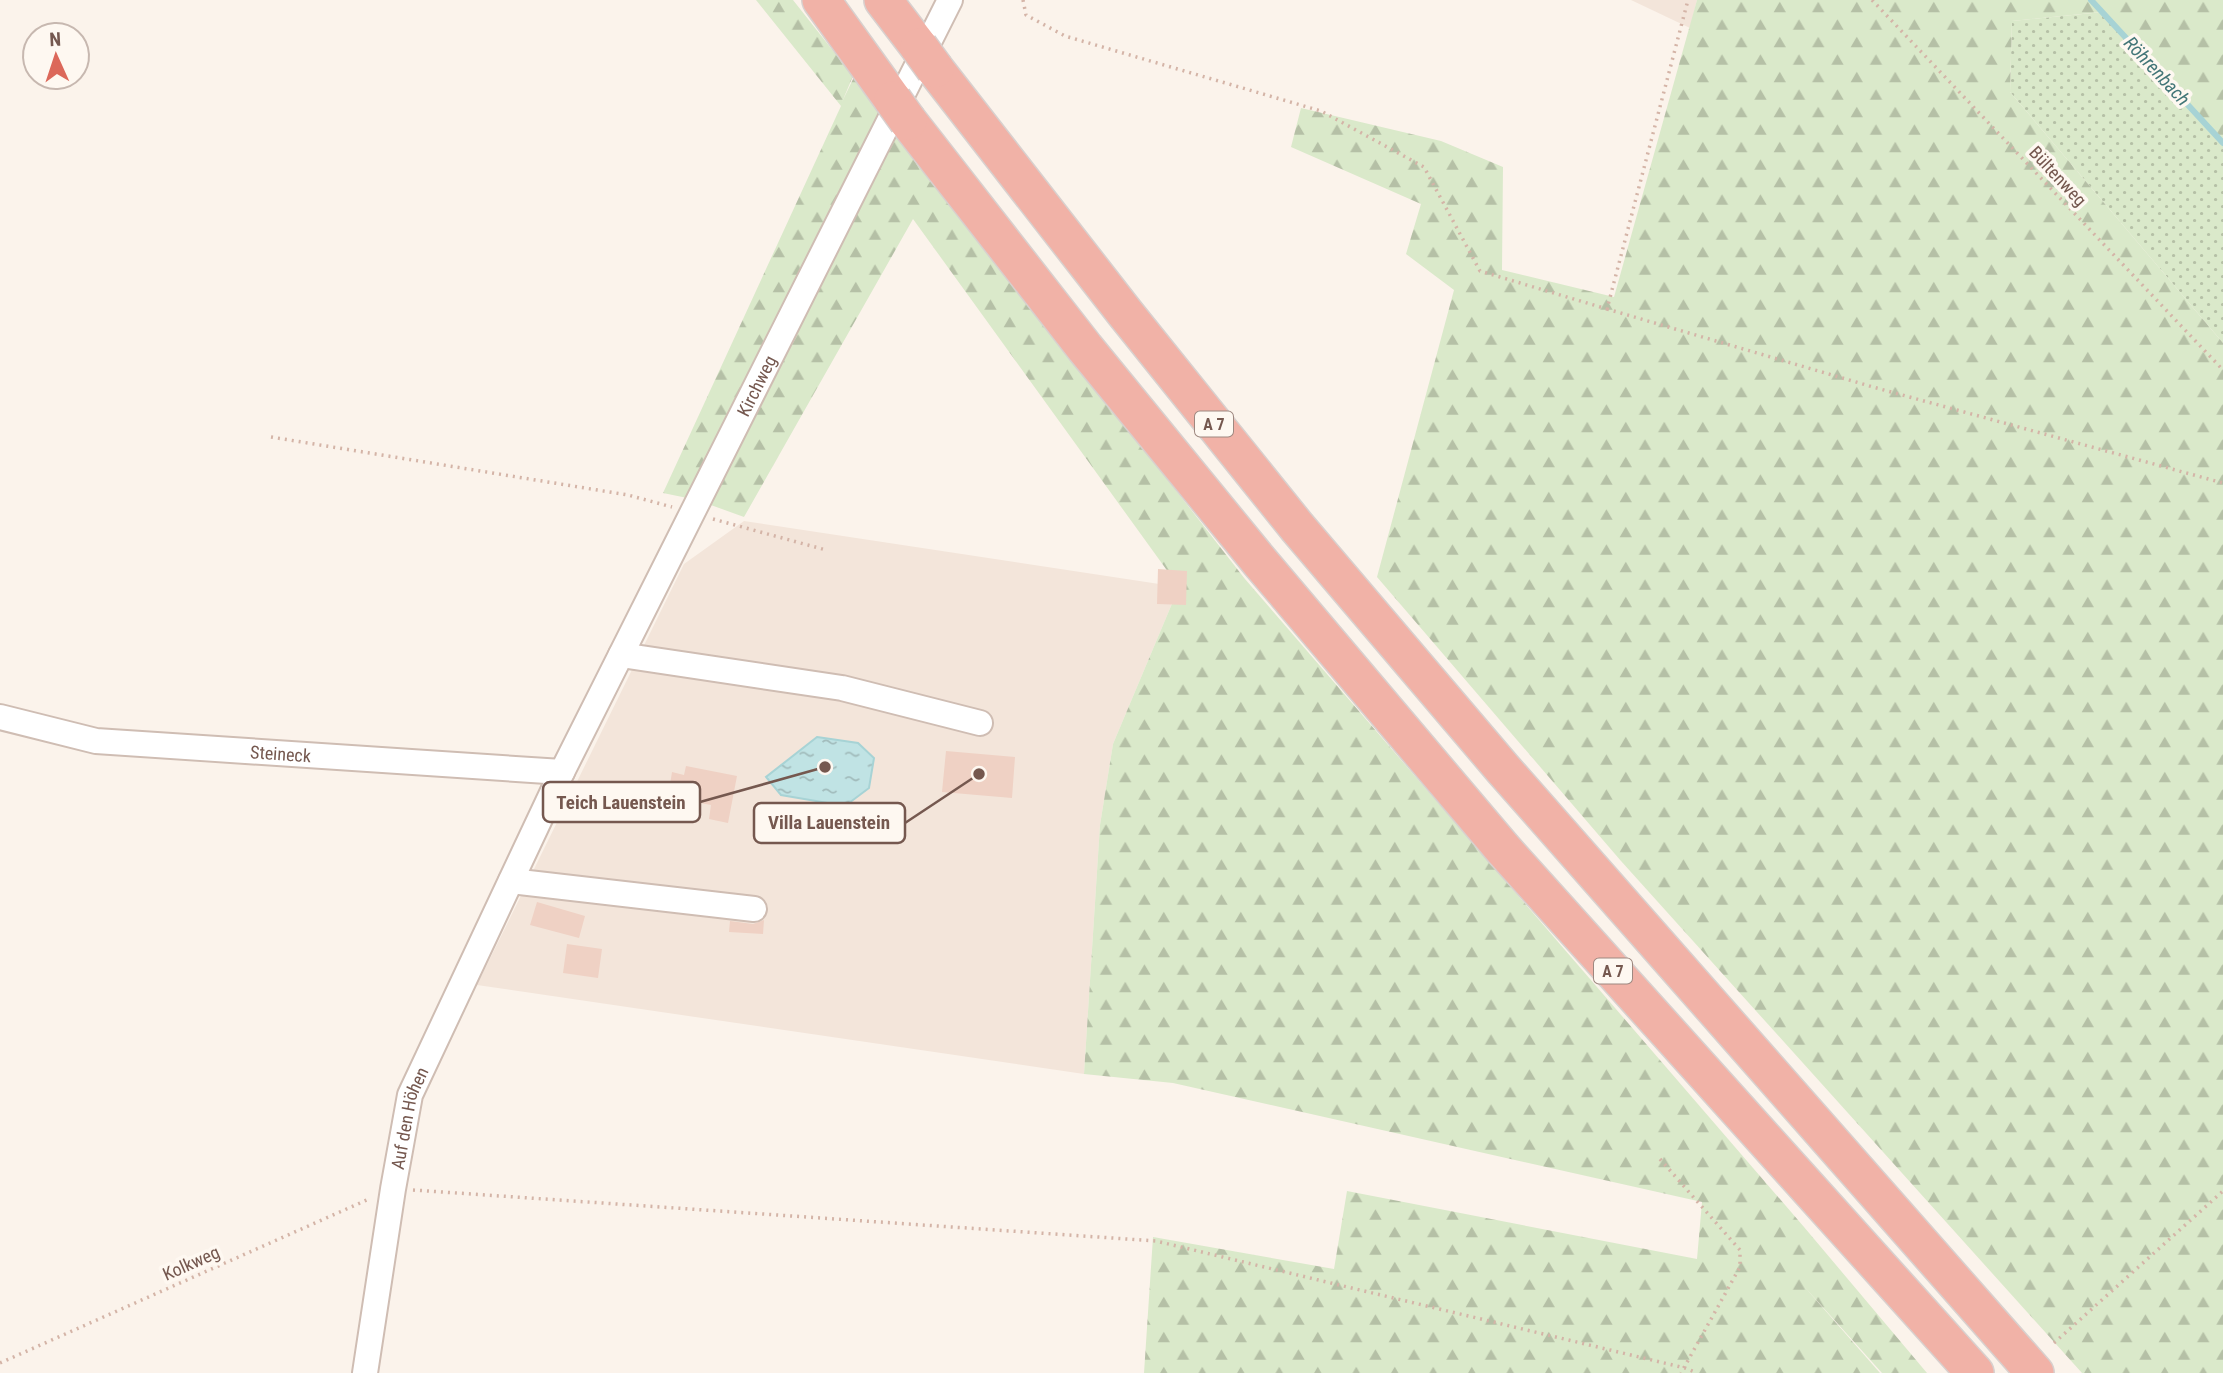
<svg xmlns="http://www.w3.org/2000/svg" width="2223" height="1373" font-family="'Roboto Condensed',sans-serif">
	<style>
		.residential { fill: #f3e5da }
		.grass { fill: url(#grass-dots) }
		.forest { fill: url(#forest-firs) }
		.water { fill: url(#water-ripples); stroke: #a7d3d5; stroke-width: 2 }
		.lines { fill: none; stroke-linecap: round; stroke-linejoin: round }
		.stream { stroke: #a7d3d5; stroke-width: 6 }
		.building { fill: #efd1c4 }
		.minor-casing { stroke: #cfbdb3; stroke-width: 28 }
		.highway-casing { stroke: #d8d0ce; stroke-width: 40 }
		.path { stroke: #d4b4a7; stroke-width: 3.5; stroke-dasharray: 2 5; stroke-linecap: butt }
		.minor { stroke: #fff; stroke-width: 24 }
		.highway { stroke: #f1b2a7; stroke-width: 37 }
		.highway-bridge-casing { stroke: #d8d0ce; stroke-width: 40; stroke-linecap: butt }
		.highway-bridge { stroke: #f1b2a7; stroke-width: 37 }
		.labels { text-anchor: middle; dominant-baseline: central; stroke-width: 7; stroke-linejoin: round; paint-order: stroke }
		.shield { fill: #fef8f1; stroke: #9e8880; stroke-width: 2 }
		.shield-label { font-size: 16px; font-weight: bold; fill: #75584f }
		.street-label { font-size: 18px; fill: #75584f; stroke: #fef8f1 }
		.water-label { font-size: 19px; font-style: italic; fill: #437678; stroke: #fef8f1 }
		.leader { fill: none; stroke: #75584f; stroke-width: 2.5 }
		.callout-dot { fill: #75584f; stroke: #fef8f1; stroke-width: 2.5 }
		.callout { fill: #fef8f1; stroke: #75584f; stroke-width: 2.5 }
		.callout-label { font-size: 19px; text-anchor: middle; font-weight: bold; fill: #75584f }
	</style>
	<defs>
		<pattern id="grass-dots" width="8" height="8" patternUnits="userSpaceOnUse" patternTransform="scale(1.75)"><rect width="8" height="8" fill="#dae9ca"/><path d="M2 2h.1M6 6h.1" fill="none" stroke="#b5c0a6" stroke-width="1.8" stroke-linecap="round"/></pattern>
		<pattern id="forest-firs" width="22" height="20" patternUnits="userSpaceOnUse" patternTransform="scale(1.75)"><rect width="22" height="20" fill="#dae9ca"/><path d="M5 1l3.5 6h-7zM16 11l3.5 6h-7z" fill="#b5c0a6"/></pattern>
		<pattern id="water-ripples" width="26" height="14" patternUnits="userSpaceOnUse" patternTransform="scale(1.75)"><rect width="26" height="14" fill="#c0e3e4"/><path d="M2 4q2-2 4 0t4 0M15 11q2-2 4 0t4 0" fill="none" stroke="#a1bbbb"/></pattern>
	</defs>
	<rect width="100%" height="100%" fill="#fbf3eb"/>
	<path class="residential" d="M1631,0H1697L1690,28Z
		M744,521L1179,587L1113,744L1100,825L1084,1074L477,985L684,564Z"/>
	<path class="grass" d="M2103,12L2223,143V343L2010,92L2012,21Z"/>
	<path class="forest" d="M756,0H793L853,76L842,102L854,77L1245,579L1804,1227L1927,1373H1882L1802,1284L1880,1373H1144L1153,1237L1334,1269L1347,1191L1697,1259L1702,1202L1173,1083L1084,1074L1100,825L1113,744L1179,587L913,219L744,517L697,500L663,493L841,106Z
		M1697,0H2223V143L2102,12L2012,21L2010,92L2223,343V1373H2082L1621,861L1377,577L1454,290L1406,254L1421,204L1291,147L1301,108L1441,141L1503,167L1502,270L1614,297Z"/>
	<path class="water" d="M817,737L858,743L874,758L869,788L845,806L781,795L766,777Z"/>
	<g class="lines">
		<path class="stream" d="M2091,0L2223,143"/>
	</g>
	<path class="building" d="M1158,569L1187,571L1186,605L1157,604Z
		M946,751L1015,757L1012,798L942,792Z
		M686,766L737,776L728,823L709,819L711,805L668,797L672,772L684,775Z
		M537,902L585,916L579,938L530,925Z
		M764,920L763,934L729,932L730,921L753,924Z
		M567,944L602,949L598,978L563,973Z"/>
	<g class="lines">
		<defs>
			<g id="minor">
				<path d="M621,655L842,688L980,723"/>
				<path id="s1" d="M0,717L96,741L562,772"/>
				<path d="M511,881L754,909"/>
				<path id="s2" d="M365,1373L393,1189L410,1095L562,772L950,0"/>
			</g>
			<path id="highway" d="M821,0L893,100
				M883,0L919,47
				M935,69L1125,313L1297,527L1503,769L2035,1373
				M908,121L1085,348L1260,562L1503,849L1975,1373"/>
		</defs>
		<use href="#minor" class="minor-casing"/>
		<use href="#highway" class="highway-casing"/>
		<path class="path" d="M1023,0L1026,15L1065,36L1321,111L1424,167L1480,271L1607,309L1688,0
			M1872,0L2223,370
			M1607,309L1873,387L2223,483
			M271,437L628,495L672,507
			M713,519L826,550
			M1660,1159L1740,1250V1267L1681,1373
			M413,1190L1156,1241L1685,1368L1697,1373
			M2054,1343L2223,1191
			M0,1363L369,1199"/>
		<use href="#minor" class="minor"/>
		<use href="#highway" class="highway"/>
		<defs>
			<path id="highway-bridge" d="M919,47L935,69
				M893,100L908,121"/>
		</defs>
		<use href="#highway-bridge" class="highway-bridge-casing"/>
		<use href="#highway-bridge" class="highway-bridge"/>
	</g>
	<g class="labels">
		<g class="shield">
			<rect x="1195" y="411.5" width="38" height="25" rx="5"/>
			<rect x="1594" y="958.5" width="38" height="25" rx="5"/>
		</g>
		<g class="shield-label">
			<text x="1214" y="424">A 7</text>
			<text x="1613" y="971">A 7</text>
		</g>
		<g class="street-label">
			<text transform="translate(2058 176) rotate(47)">Bültenweg</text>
			<text stroke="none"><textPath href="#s2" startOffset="1071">Kirchweg</textPath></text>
			<text stroke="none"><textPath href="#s1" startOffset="284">Steineck</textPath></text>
			<text stroke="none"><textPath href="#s2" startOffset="259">Auf den Höhen</textPath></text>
			<text transform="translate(191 1263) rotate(-24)">Kolkweg</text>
		</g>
		<g class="water-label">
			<text transform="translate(2157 71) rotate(47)">Röhrenbach</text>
		</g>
	</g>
	<path class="leader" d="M825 767L700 802M979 774L905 823"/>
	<g class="callout-dot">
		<circle cx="825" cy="767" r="7"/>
		<circle cx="979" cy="774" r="7"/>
	</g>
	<g class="callout">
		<rect x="543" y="782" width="157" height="40" rx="7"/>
		<rect x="754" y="803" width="151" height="40" rx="7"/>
	</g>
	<g class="callout-label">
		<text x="621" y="809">Teich Lauenstein</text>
		<text x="829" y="829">Villa Lauenstein</text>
	</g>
	<g transform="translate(56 56) rotate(357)"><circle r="33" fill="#fef8f1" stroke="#c7b8b0" stroke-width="2"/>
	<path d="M0-5L12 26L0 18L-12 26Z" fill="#dc685a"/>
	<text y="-10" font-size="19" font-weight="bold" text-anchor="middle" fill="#75584f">N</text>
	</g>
</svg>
